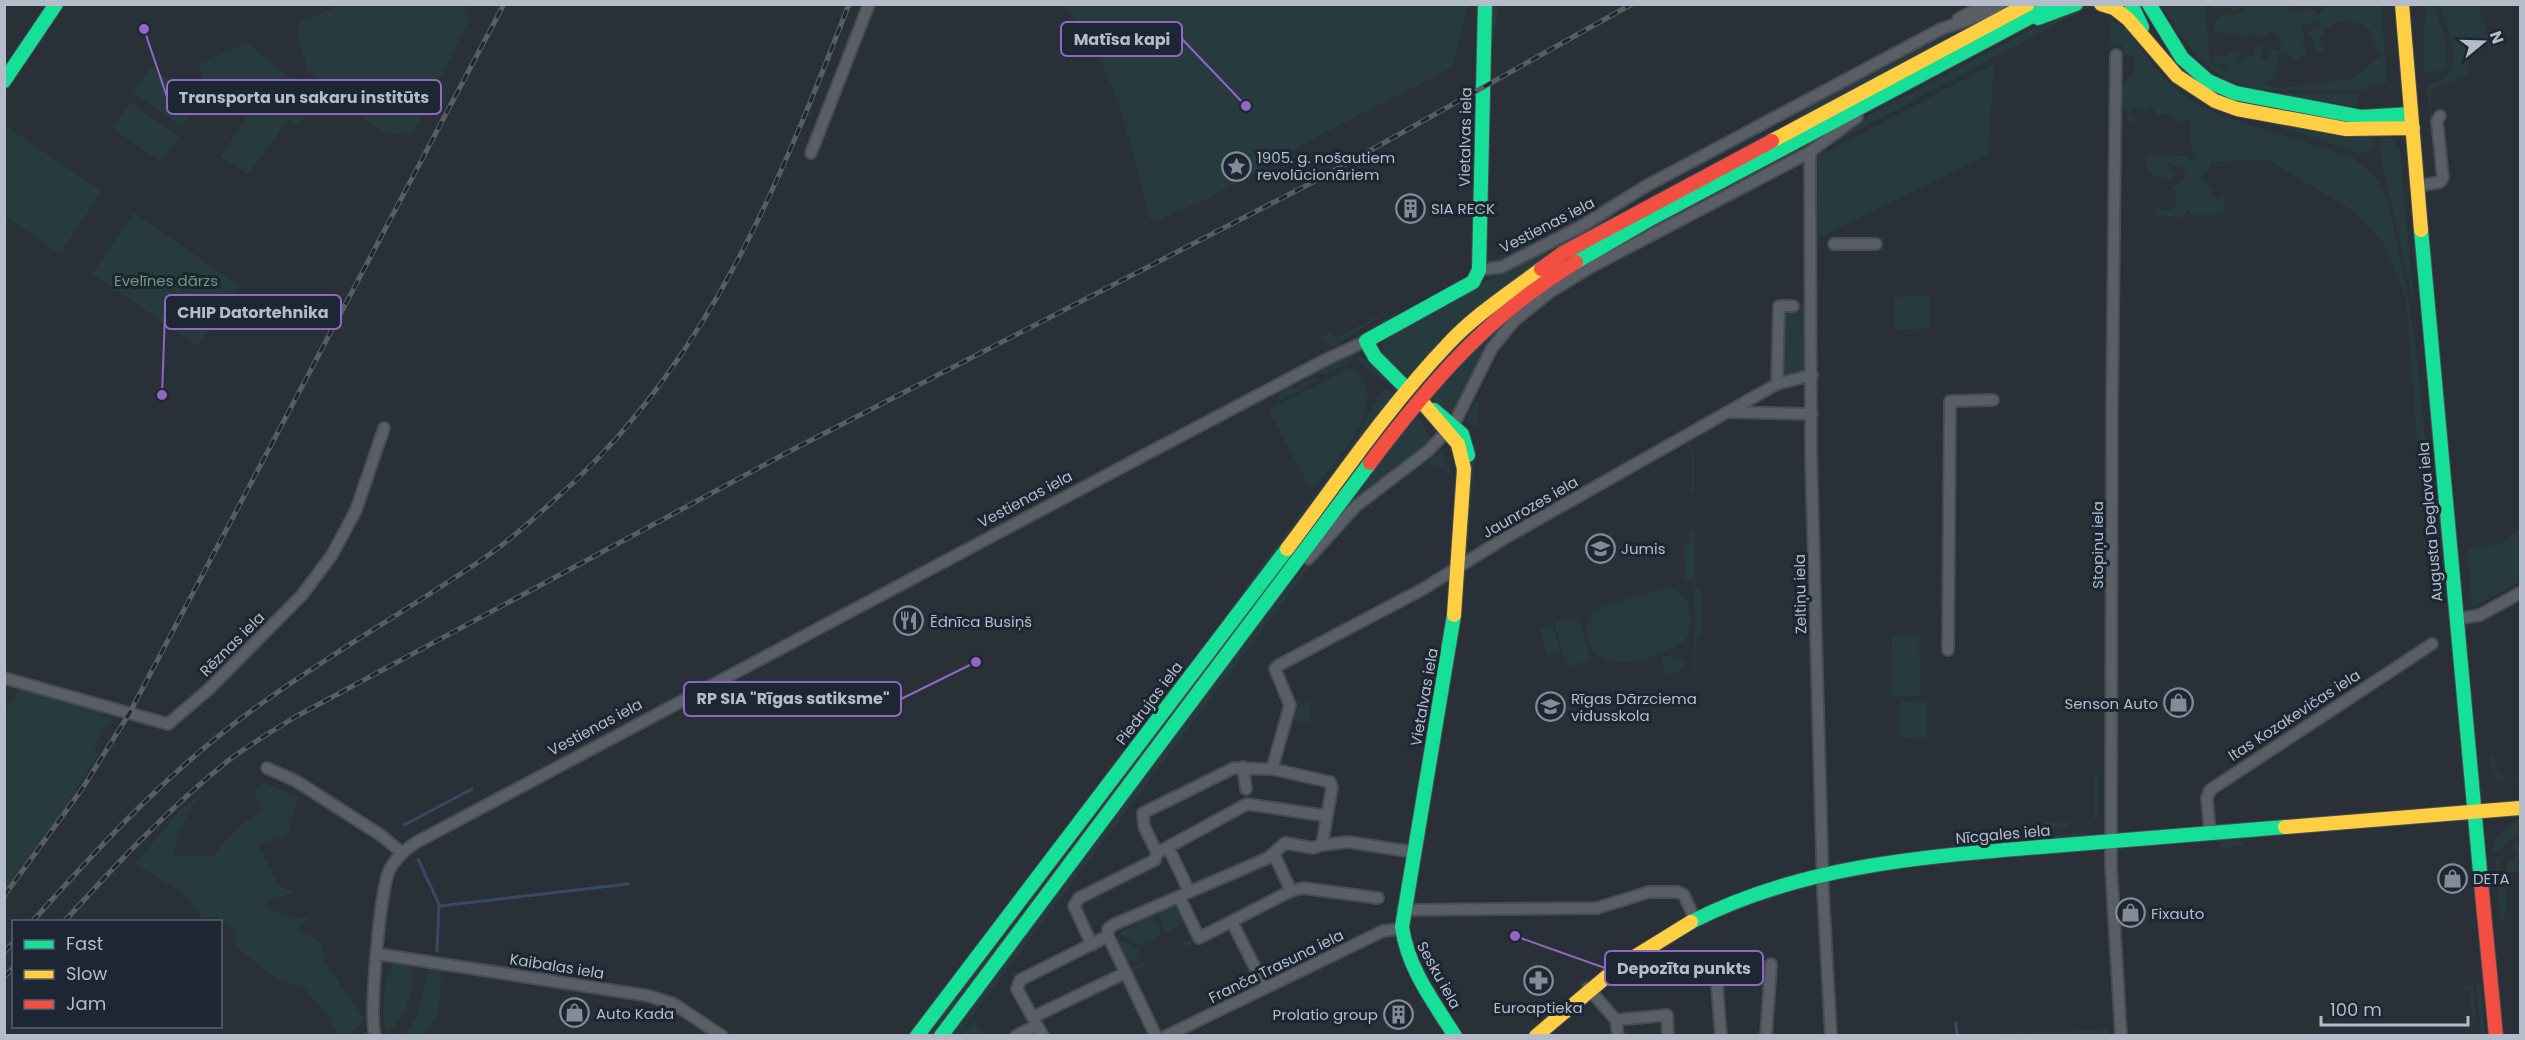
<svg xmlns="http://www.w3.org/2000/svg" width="2525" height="1040" font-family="Poppins,sans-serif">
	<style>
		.green { fill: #273a3e; fill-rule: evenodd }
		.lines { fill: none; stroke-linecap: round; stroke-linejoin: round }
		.stream { stroke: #384963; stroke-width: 3 }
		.street-casing { stroke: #484c53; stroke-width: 14 }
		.fast-casing { stroke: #484c53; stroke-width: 16 }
		.slow-casing { stroke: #484c53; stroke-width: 16 }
		.jam-casing { stroke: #484c53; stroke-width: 16 }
		.street { stroke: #5a5e66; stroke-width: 10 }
		.fast { stroke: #16e098; stroke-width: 14 }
		.slow { stroke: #ffcf43; stroke-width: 14 }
		.jam { stroke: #f24e42; stroke-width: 14 }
		.rail-casing { stroke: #595d64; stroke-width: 5 }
		.rail { stroke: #1d2633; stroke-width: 3; stroke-dasharray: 9; stroke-linecap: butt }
		.labels { text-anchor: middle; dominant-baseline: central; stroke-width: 6; stroke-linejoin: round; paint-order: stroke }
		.street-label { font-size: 15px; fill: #b4bcc9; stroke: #1d2633 }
		.poi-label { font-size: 15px; fill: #b4bcc9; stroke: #1d2633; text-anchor: start }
		.park-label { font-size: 15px; fill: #6b9a76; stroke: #1d2633 }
		.leader { fill: none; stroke: #9266c3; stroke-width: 2 }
		.callout-dot { fill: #9266c3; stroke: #1d2633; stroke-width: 2 }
		.callout { fill: #1d2633; stroke: #9266c3; stroke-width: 2 }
		.callout-label { font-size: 16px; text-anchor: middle; font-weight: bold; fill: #b4bcc9 }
	</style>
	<rect width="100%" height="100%" fill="#2a3038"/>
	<path class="green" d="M342,5H466L469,20L412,136L383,132L330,95L308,71L297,36L300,22Z
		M1064,5H1468L1453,64L1447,70L1324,133L1207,199L1155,222L1150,218C1135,161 1122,99 1093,47C1084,32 1074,19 1064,5Z
		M1492,5H1499L1490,61Z
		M2162,5H2205L2210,64L2227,70L2224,62L2218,66L2213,62L2214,55L2224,56L2237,48L2241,53L2236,60L2242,63V58L2252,57L2255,45L2264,49L2261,59L2267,60L2269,50L2272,48L2278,51L2282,46L2277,34L2272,32L2258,39L2255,34L2246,37L2213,31C2220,6 2229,20 2244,11L2243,8L2232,11L2230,6L2213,10L2211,5H2288L2289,11L2294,9L2299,12L2310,8L2319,15L2322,9L2331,5H2324H2381L2387,82L2362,90H2260C2211,82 2184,45 2162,5ZM2315,21L2320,23L2321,30L2318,26L2311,29L2308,36L2312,37L2315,51L2326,54L2320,40L2326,28H2330L2333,23L2351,21L2356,24L2363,23L2371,32L2377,51H2382L2381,55L2352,79L2278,88L2263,83L2275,78L2279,53H2288L2295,61L2302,58L2306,52L2302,44L2305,38L2301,23L2309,24Z
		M2426,5H2434C2440,23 2453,52 2444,71L2425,72L2423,47Z
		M2440,5H2478L2491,42L2466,49L2470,75L2430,89L2434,139L2426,84C2471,81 2448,31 2440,5Z
		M2082,7H2089L1832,144L1869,115L2062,13Z
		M2110,19L2128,31L2163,78L2193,102L2224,116L2349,156C2363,164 2374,174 2382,188C2391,206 2394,229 2398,249C2417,332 2424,415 2429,500L2427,506L2422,507L2406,297L2383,242L2353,211L2268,160L2210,162L2211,167L2201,179L2213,188L2211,197L2218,199L2223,192L2224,215H2192L2188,209L2183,217H2156L2155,209L2171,210L2175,207L2177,192L2172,187L2185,178V169L2163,162L2176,172L2173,180L2156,177L2147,172V154L2152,153L2156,158L2162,155L2187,156L2192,161L2196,156L2191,147L2190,120L2177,122L2170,114L2156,115L2152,107L2143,112L2131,107L2129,113L2135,119L2129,123L2125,107H2122V88L2134,69L2135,58L2133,55H2123L2122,45H2111L2109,53Z
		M1979,22L1793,121L1817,100L1945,32Z
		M247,43L290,78L319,97L299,126L289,119L248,174L221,157L249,112L203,82L199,63Z
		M1994,64L1988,155L1818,238V156Z
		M151,67L200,101L182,127L133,92Z
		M2288,94H2358V107L2288,95Z
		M130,102L179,137L161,162L112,128Z
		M2262,121L2346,135L2373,136V147L2370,151L2359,153Z
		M7,127L102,191L60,254L5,216Z
		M2379,136L2394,139L2400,150L2414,303L2381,159Z
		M1821,137L1820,140L1810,146L1572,274L1520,311L1453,416H1449L1427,396L1470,348L1576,266Z
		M1634,186L1636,187L1577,223L1558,230L1557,226Z
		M134,213L240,286L198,346L92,274Z
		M1613,214H1616L1502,286L1441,340L1408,377L1383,355L1382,345L1385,340L1435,308Z
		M1529,241L1532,244L1510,259L1492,264L1488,262Z
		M1929,295L1931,329L1895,330L1894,297Z
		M1795,304H1804V369L1800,374L1781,378L1784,312L1794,311Z
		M1400,305L1333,346L1325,344L1321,337L1331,332L1335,338Z
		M1401,309L1395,317L1355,337Z
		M1352,356L1353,361L1326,374L1311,373Z
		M1356,356L1365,359L1392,384L1363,367Z
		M1349,368L1358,371C1389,411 1335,460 1312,491L1268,410Z
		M1314,377L1320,379L1277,402L1280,393L1293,386L1295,389L1301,386L1300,383Z
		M1387,388L1395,393L1307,515L1298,524L1293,523L1357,438L1380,392Z
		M1476,401L1479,402L1478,425H1470L1466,420Z
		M1415,412L1432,440L1344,510Z
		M1467,434L1476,446L1468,548H1465L1471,448Z
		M1687,442L1694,450V493H1691V450L1685,445Z
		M1441,452L1451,471L1450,473L1427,463Z
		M1289,528L1292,531L1248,587L1245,588Z
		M2520,528V582L2472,607L2467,549L2502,543Z
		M1690,530H1695V587L1702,594V632L1696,640L1695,673L1693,675L1695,615L1693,580L1685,581L1684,544L1690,543Z
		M1330,540L958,1035L948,1036L1246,640L1305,566Z
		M1280,571L990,964L933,1035L924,1036Z
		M1666,587C1691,593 1695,616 1687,638C1667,656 1605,678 1589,645C1584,633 1587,620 1593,610Z
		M1578,616L1591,660L1567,667L1554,623Z
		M1553,625L1560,651L1547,655L1539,629Z
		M1892,635H1919L1920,696L1891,697Z
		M1673,654L1675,659L1682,657L1685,669L1666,675L1661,658Z
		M20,687L103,711L102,717L115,719L103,727L94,748L98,754L60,816L5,891V713Z
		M1310,700L1311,724L1291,720L1294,708Z
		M1900,701H1927V738L1899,737Z
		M2490,754L2495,758L2496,771L2503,774V782H2520C2493,784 2492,780 2490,754Z
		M2093,774L2099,775V813L2096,818H2093Z
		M263,783L298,796L287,835L258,844L280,887L295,892L271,900L265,907L289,917L309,918L297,930L322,942L325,963L364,1018L360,1026L347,1035L335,1031L329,1017L303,987L281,982L237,948L235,930L217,917L203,918L183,893L135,864L179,811L198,796L177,835L174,855L212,857L238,827L262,810L254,792Z
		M2517,820H2520V834L2491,855L2497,836Z
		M2072,821L2067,828L2042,830V822Z
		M2090,832V835L2032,840L2031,837Z
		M2240,839L2245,846L2221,848L2218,840Z
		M2520,840V871L2507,873V863L2518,854L2512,846Z
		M2501,856L2503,858L2499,864C2503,884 2514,905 2501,923L2495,865L2496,859Z
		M1177,905L1186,923L1166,933L1157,913Z
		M1153,915L1162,935L1140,945L1118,934Z
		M1194,937L1200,942L1129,973L1130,968L1143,962L1145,965L1185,947L1183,943Z
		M1117,938L1138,949L1141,957L1128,963Z
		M394,961L406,964L411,968C417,990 404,1021 386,1034C381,1013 382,980 394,961Z
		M433,967H442L438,1016L422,1035L405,1036L417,1014L428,971Z
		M2476,984L2481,986L2485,1035H2481Z
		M2473,985L2476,1022L2472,1023L2470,990L2463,991V987Z
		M974,1021L985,1035H962Z
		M2108,1029L2109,1035H1980Z"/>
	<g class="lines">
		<path class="stream" d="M404,825L472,789
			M418,859L439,904L437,951
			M440,906L628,884
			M1956,1023L1957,1036"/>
		<defs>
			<path id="street" d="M1958,19L1987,4
				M2116,55L2112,406L2111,866L2121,1036
				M1810,152L1811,454L1823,891L1831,1036
				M811,153L869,4
				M2418,186L2440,182L2443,178L2437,121L2440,116
				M1834,244H1876
				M1479,270L1502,267L1582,226L1646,186L1941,29L2007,7
				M1777,384L1779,306H1793
				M1731,412L1812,414
				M1308,559L1356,506L1428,451L1454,424L1492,348L1515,320L1550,292L1589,268L1810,152L1857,117
				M2456,619L2480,615L2520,593
				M1948,650L1950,401L1993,400
				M4,678L168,724L209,689L302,595L332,555L356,510L384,428
				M1243,767L1246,789
				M267,768L296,781L382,836L402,853
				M1272,769L1290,705L1275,669L1279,665L1423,589L1505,538L1777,384L1812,375
				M2210,833L2207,798L2210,790L2432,644
				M1168,847L1189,891
				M1157,853L1144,826L1143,813L1234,768L1272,769L1330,782L1332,787L1327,816
				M1274,854L1291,891
				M1179,896L1199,938L1291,891L1303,888L1378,898
				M1403,910L1597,908L1649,892H1678L1684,895L1695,920
				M1232,922L1265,987
				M1108,936L1156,1036
				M1092,945L1074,906L1079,898L1155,860L1157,853L1168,847L1247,804L1327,816L1322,845L1348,842L1413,852
				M378,954L649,996L674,1004L722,1036
				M1715,960L1721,1036
				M1588,988L1616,1020
				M1033,1017L1125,973
				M375,1036C369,1013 380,892 389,871C395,858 405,850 417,842L1154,450L1327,359L1366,341
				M1016,1036L1037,1025
				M1043,1036L1017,989L1020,980L1108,936V929L1113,925L1268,858L1285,843L1313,848L1322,845
				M1166,1036L1383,931L1401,929
				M1618,1036L1616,1020L1667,1015L1668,1036
				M1766,1036L1771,964"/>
			<path id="fast" d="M2131,4L2142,27
				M2149,4L2182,58L2208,81L2235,93L2361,117L2411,114
				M2038,18L2076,4
				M4,81L56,4
				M2421,230L2481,882
				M1576,262L1652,218L2055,4
				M1402,384L1375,357L1366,341L1473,282L1479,270L1485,4
				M1434,410L1462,434L1468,455
				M1454,615L1402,927C1408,969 1433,1001 1455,1036
				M1691,922C1800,866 1920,857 2040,847C2122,840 2204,834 2285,827
				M917,1036L1287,549
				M941,1036L1370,463"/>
			<path id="slow" d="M2101,4L2114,8L2128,19L2177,76L2215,101L2237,109L2346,129L2413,128
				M2402,4L2421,230
				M1772,141L2028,4
				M1422,402L1458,444L1464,469L1454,615
				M1287,549C1339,480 1388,407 1448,344C1475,315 1509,293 1541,269
				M2285,827L2520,808
				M1536,1036L1618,967L1691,922"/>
			<path id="jam" d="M1541,269L1563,253L1772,141
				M1370,463C1432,381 1487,316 1576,262
				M2481,882L2496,1036"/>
		</defs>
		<use href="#street" class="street-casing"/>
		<use href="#fast" class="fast-casing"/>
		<use href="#slow" class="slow-casing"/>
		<use href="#jam" class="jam-casing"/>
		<use href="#street" class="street"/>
		<use href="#fast" class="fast"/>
		<use href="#slow" class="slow"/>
		<use href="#jam" class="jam"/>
		<defs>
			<path id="rail" d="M4,896L82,789L129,714L504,4
				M32,922C104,841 176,763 265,701C334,652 407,610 477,563C512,540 543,510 574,482C712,352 782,177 849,4
				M64,922C116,864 168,809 229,760C250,744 273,731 295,717L790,451L1319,179L1632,4
				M4,952L14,942
				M4,977L14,967"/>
		</defs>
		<use href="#rail" class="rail-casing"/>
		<use href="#rail" class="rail"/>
	</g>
	<defs>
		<symbol id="sight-ring" viewBox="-11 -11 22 22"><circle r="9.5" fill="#1d2633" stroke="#848b96" stroke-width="1.5"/><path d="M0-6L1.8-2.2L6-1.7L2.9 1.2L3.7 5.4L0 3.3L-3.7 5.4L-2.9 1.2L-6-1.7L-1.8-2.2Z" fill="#848b96"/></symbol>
		<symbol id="building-ring" viewBox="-11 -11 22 22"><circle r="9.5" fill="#1d2633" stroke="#848b96" stroke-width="1.5"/><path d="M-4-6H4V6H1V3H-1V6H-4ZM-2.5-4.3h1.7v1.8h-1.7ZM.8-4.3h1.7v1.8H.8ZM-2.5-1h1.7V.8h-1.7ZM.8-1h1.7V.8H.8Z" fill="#848b96"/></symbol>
		<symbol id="school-ring" viewBox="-11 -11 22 22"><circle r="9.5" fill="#1d2633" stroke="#848b96" stroke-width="1.5"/><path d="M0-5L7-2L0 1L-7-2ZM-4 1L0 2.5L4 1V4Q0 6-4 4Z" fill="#848b96"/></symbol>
		<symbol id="restaurant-ring" viewBox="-11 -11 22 22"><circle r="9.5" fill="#1d2633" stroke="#848b96" stroke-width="1.5"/><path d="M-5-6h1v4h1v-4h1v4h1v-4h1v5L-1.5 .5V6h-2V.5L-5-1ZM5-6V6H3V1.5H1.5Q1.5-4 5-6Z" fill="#848b96"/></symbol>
		<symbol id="shop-ring" viewBox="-11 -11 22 22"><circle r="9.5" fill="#1d2633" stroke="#848b96" stroke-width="1.5"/><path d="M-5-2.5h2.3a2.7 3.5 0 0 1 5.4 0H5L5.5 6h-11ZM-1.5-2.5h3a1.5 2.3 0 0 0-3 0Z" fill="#848b96"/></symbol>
		<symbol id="pharmacy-ring" viewBox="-11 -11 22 22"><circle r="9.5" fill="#1d2633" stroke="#848b96" stroke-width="1.5"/><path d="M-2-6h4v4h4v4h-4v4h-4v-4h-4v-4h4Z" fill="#848b96"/></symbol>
	</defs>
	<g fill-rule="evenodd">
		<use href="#sight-ring" x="1220" y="150" width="33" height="33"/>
		<use href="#building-ring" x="1394" y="192" width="33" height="33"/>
		<use href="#school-ring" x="1584" y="532" width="33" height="33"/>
		<use href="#restaurant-ring" x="892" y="604" width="33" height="33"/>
		<use href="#shop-ring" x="2162" y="686" width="33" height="33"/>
		<use href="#school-ring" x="1534" y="690" width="33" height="33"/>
		<use href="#shop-ring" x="2436" y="862" width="33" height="33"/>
		<use href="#shop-ring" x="2114" y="896" width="33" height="33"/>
		<use href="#pharmacy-ring" x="1522" y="964" width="33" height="33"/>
		<use href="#shop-ring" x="558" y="996" width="33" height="33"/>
		<use href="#building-ring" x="1382" y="998" width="33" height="33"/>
	</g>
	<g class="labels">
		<g class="street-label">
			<text transform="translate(1465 137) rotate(-89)">Vietalvas iela</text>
			<text transform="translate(1547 225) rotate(-27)">Vestienas iela</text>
			<text transform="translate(1025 499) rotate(-28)">Vestienas iela</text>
			<text transform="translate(1530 507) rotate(-30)">Jaunrozes iela</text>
			<text transform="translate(2430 522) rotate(-95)">Augusta Deglava iela</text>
			<text transform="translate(2097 545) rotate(-90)">Stopiņu iela</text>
			<text transform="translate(1800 594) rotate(-91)">Zeltiņu iela</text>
			<text transform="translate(232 644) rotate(-45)">Rēznas iela</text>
			<text transform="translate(1424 697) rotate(-80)">Vietalvas iela</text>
			<text transform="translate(1149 703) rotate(-53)">Piedrujas iela</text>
			<text transform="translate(2294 715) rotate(-33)">Itas Kozakevičas iela</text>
			<text transform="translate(595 727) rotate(-28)">Vestienas iela</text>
			<text transform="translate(2003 834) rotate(-5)">Nīcgales iela</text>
			<text transform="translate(557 966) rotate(9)">Kaibalas iela</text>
			<text transform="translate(1276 966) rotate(-26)">Franča Trasuna iela</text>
			<text transform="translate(1439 975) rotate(61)">Sesku iela</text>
		</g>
		<g class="poi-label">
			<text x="1257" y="157">1905. g. nošautiem<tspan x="1257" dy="17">revolūcionāriem</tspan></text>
			<text x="1431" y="208">SIA RECK</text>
			<text x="1621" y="548">Jumis</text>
			<text x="930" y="621">Ēdnīca Busiņš</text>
			<text x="1571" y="698">Rīgas Dārzciema<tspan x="1571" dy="17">vidusskola</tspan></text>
			<text x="2158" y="703" text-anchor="end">Senson Auto</text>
			<text x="2473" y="878">DETA</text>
			<text x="2151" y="913">Fixauto</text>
			<text x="1538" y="1007" text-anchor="middle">Euroaptieka</text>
			<text x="596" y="1013">Auto Kada</text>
			<text x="1378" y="1014" text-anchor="end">Prolatio group</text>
		</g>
		<g class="park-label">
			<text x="166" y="280">Evelīnes dārzs</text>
		</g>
	</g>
	<path class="leader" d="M1246 106L1182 39M144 29L167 97M162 395L165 312M976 662L901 699M1515 936L1605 968"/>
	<g class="callout-dot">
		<circle cx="1246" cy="106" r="6"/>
		<circle cx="144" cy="29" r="6"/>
		<circle cx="162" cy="395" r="6"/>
		<circle cx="976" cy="662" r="6"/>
		<circle cx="1515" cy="936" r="6"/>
	</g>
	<g class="callout">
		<rect x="1061" y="22" width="121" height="34" rx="6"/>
		<rect x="167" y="80" width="274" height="34" rx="6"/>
		<rect x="165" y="295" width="176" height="34" rx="6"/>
		<rect x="684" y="682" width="217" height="34" rx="6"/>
		<rect x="1605" y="951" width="158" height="34" rx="6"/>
	</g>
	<g class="callout-label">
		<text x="1122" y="45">Matīsa kapi</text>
		<text x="304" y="103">Transporta un sakaru institūts</text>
		<text x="253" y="318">CHIP Datortehnika</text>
		<text x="793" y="704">RP SIA "Rīgas satiksme"</text>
		<text x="1684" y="974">Depozīta punkts</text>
	</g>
	<rect width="2525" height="1040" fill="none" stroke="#b4bcc9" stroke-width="12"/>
	<rect x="12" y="920" width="210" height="108" fill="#1d2633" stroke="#59626f" stroke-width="1.5"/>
	<rect x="24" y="940" width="30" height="9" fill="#16e098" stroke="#59626f" stroke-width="1.5"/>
	<text x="66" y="950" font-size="18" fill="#b4bcc9">Fast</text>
	<rect x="24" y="970" width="30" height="9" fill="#ffcf43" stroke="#59626f" stroke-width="1.5"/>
	<text x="66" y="980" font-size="18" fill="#b4bcc9">Slow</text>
	<rect x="24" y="1000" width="30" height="9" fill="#f24e42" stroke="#59626f" stroke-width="1.5"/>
	<text x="66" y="1010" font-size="18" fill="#b4bcc9">Jam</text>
	<g transform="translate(2483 42) rotate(71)" stroke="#1d2633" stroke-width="4.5" paint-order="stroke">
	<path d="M0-4.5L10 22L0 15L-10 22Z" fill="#b4bcc9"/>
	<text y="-9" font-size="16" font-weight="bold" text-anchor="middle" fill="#b4bcc9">N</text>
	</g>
	<path d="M2321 1016v9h147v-9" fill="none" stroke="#b4bcc9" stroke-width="3"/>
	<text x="2330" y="1016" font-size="18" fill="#b4bcc9" stroke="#1d2633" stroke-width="4.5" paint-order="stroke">100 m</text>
</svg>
